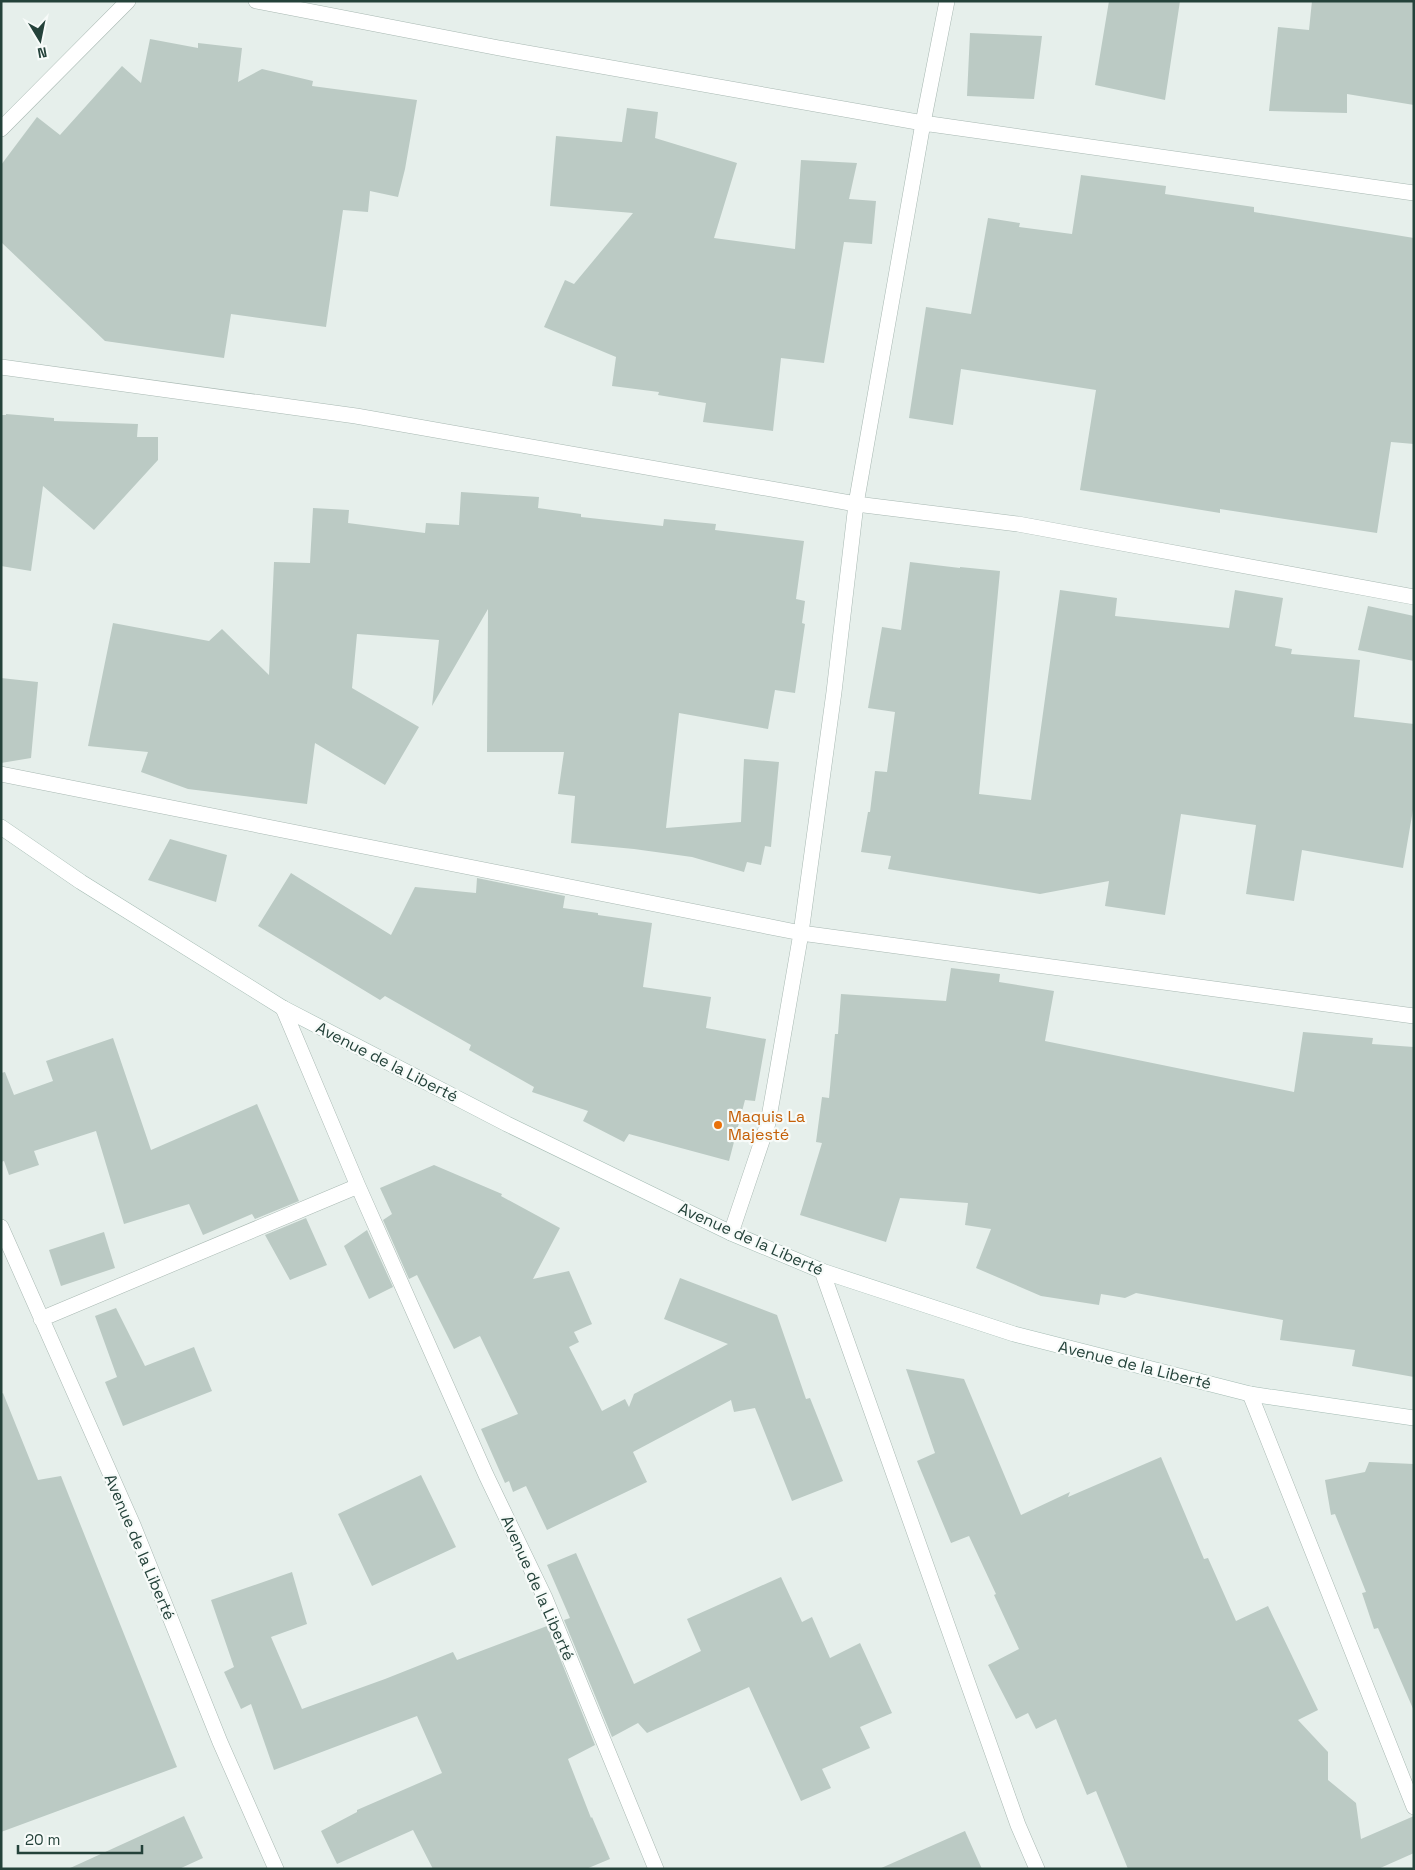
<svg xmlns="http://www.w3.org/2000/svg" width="1415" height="1870" font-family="'Space Grotesk',sans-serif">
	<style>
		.building { fill: #bbcac4 }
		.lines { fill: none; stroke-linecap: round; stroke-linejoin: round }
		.minor-casing { stroke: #a8b8b2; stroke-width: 16 }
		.secondary-casing { stroke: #a4bbb3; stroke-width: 16 }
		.minor { stroke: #fff; stroke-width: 15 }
		.secondary { stroke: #fff; stroke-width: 15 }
		.food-dot { fill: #e8710a; stroke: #f7fbf9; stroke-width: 2 }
		.labels { text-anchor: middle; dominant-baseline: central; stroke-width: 4.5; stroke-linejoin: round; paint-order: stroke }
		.street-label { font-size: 16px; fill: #24423a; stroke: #f7fbf9 }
		.food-label { font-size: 16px; fill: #c56008; stroke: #f7fbf9; text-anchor: start }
	</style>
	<rect width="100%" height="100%" fill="#e6efeb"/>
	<path class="building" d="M1109,1H1180L1165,100L1095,85Z
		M1312,1H1414V105L1347,94V113L1269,111L1278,27L1309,30Z
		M970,33L1042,36L1034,99L967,96Z
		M150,39L198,48V43L242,48L238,82L262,69L313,81L312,86L417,100L405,169L398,197L370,191L368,212L343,210L326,327L231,314L224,358L105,341L1,242V165L37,117L60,135L122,66L141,83Z
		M627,108L658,112L655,138L737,163L714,238L795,249L801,160L857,163L849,199L876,201L872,244L844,242L824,363L781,358L773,431L703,422L706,403L658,395L659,392L612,386L616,357L544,327L565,280L574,284L633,213L550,206L556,136L622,142Z
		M1081,175L1166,186L1165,194L1254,207V212L1414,238V444L1391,442L1377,533L1220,509V513L1080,490L1096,390L961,369L953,425L909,418L926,307L971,314L988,218L1020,223L1019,227L1072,234Z
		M6,414L54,418V421L138,424L137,437H158V460L94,530L43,486L31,571L1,566V415H6Z
		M461,492L539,497L538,508L581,514V517L663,526L664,519L716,524L715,530L804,541L796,599L805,601L802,623L805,624L795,693L775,690L768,729L679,713L666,828L741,822L744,759L779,762L771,847L765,846L761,865L747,862L744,872L692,857L634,849L571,843L575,796L558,794L564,752H487L488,609L432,706L439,640L357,634L352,688L419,727L385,785L315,743L307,804L188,789L141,772L148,752L88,746L113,623L209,641L222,629L269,675L274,562L310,563L313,508L349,510L348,523L425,533L426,523L459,525Z
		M910,562L960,568V567L1000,571L979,794L1031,800L1060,590L1117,598L1115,616L1229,628L1235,590L1283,598L1275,646L1292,649L1291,654L1360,660L1354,717L1414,724V804L1403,868L1302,850L1294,901L1246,894L1256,825L1181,814L1165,915L1105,906L1109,881L1040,894L888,869L891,856L861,852L868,812H870L875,771L887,772L895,712L868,708L882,627L901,630Z
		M1368,606L1414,616V661L1358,650Z
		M1,678L38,682L31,758L1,763Z
		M170,839L227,855L216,902L148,880Z
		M291,873L391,935L415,887L476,893L477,878L565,896L563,908L598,913V915L652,923L643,987L711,997L706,1028L766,1039L755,1101L745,1100L729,1161L629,1134L624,1142L583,1121L588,1111L532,1092L534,1087L469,1050L471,1045L385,996L380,1000L258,926Z
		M951,968L1000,974L999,982L1054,991L1045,1041L1294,1092L1303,1032L1373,1038L1372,1044L1414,1047V1377L1352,1366L1355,1350L1280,1340L1283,1320L1136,1293L1125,1298L1101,1294L1099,1305L1041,1296L976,1268L991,1229L965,1225L968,1203L900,1198L886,1242L800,1215L822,1143L816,1142L822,1097L829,1098L835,1034H838L841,994L946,1001Z
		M113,1038L151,1150L257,1104L299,1201L255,1219L252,1214L203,1235L189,1204L124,1224L96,1131L34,1151L39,1165L9,1175L4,1161L1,1162V1073L5,1072L14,1095L53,1081L46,1061Z
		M434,1165L502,1194L501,1196L560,1228L533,1279L569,1271L592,1324L574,1332L579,1342L569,1347L602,1411L625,1399L629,1407L634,1394L728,1344L664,1319L680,1278L777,1315L806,1399L810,1398L843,1481L792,1501L755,1408L734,1412L731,1400L633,1452L647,1482L547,1530L526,1486L513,1492L509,1481L505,1483L481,1429L518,1414L480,1336L454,1349L417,1275L409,1279L383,1220L392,1214L380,1188Z
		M306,1218L327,1265L290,1280L265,1235Z
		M367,1230L393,1287L369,1299L344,1246Z
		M104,1232L115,1268L61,1286L49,1250Z
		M116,1308L145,1366L194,1347L212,1391L123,1426L105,1382L117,1377L95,1316Z
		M906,1369L964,1379L1021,1515L1070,1492L1068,1497L1161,1457L1204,1559L1208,1558L1236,1621L1268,1606L1318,1710L1298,1720L1328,1752V1780L1356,1803L1361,1839L1414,1816V1853L1378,1869H1128L1096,1791L1087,1795L1056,1719L1036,1729L1028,1713L1016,1719L988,1665L1019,1649L994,1595L996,1594L969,1536L951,1543L917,1461L935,1453Z
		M3,1393L38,1480L61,1476L177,1767L1,1832V1394Z
		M1369,1462L1414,1464V1711L1378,1628L1374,1629L1362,1593L1366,1592L1335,1514L1331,1515L1325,1480L1365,1472Z
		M421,1475L456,1547L372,1586L338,1514Z
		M576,1553L634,1684L701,1651L687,1619L781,1577L802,1622L812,1617L830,1658L860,1643L892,1713L860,1727L870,1748L822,1769L831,1788L801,1801L749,1687L647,1733L638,1723L612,1737L564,1620L570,1618L547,1565Z
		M292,1572L307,1624L271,1637L302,1709L385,1679L453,1652L457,1660L547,1626L595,1745L568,1759L591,1818L592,1817L610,1859L586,1869H433L413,1830L337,1864L321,1831L357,1812V1810L442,1773L417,1716L274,1770L251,1704L241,1709L224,1672L234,1667L211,1600Z
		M184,1816L203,1858L179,1869H68Z
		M965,1831L982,1869H879Z"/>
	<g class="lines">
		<defs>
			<path id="minor" d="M256,1L499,48L923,123L1414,193
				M1,129L128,1
				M1,367L356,416L856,504L1018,524L1414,597
				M1,774L801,933L1414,1016
				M283,1008L358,1186L486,1475L545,1598L656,1869
				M1,1227L133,1525L220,1742L276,1869
				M731,1233L768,1123L777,1072L801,933L834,692L856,504L923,123L947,1
				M822,1271L1018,1825L1037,1869
				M41,1319L358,1186
				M1250,1394L1414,1807"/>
			<path id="secondary" d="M1,827L81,882L283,1008L507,1124L731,1233L822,1271L1014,1334L1250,1394L1414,1418"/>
		</defs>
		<use href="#minor" class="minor-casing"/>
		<use href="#secondary" class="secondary-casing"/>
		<use href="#minor" class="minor"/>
		<use href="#secondary" class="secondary"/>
	</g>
	<circle class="food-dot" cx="718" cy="1125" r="5"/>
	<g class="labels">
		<g class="street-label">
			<text transform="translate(387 1062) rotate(27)">Avenue de la Liberté</text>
			<text transform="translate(751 1239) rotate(24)">Avenue de la Liberté</text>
			<text transform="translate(1135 1365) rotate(14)">Avenue de la Liberté</text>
			<text transform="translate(140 1547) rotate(67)">Avenue de la Liberté</text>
			<text transform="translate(538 1588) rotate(66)">Avenue de la Liberté</text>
		</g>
		<g class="food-label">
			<text x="728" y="1116">Maquis La<tspan x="728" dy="18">Majesté</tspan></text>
		</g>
	</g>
	<rect width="1415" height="1870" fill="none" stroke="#24423a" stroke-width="5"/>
	<g transform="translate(40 40) rotate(170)" stroke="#f7fbf9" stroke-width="4" paint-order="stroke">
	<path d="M0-4L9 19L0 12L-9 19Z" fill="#24423a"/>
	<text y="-8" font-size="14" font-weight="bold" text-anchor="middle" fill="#24423a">N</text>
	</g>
	<path d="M18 1845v8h124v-8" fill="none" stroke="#24423a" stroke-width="2.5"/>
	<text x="25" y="1845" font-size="15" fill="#24423a" stroke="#f7fbf9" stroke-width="4" paint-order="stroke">20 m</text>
</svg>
